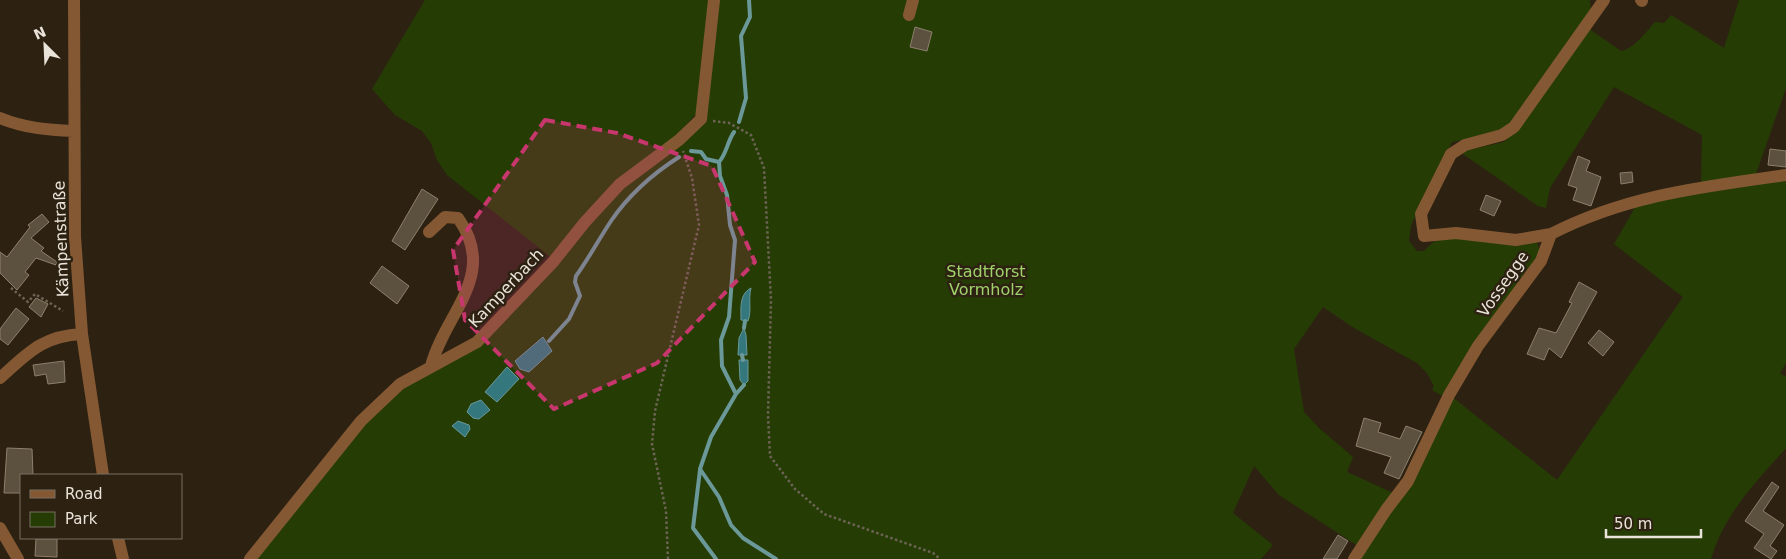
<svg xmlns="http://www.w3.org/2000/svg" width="1786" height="559" font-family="'DejaVu Sans',sans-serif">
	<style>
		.green { fill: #253d04 }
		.water { fill: #34787e; stroke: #6b9899 }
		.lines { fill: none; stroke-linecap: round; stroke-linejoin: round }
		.stream { stroke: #6b9899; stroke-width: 4 }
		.building { fill: #5c503e; stroke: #8d806d }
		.path { stroke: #6d6456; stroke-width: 2.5; stroke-dasharray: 2.5 2.5; stroke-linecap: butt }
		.minor { stroke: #855834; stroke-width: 12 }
		.marked { fill: #c8366e; fill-opacity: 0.2; stroke: #c8366e; stroke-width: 4; stroke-dasharray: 10 6; stroke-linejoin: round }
		.labels { text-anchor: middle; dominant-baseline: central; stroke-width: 5; stroke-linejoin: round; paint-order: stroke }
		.street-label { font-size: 16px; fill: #eae3d9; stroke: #2d2212 }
		.park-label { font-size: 16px; fill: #a0d26b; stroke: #2d2212 }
	</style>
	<rect width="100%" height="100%" fill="#2d2212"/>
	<path class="green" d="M425,0H1590L1591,12L1511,123L1491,135L1452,142L1411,225L1409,241L1417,251H1424C1429,246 1433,241 1440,240C1464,235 1487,245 1511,243C1519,243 1531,239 1538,244L1540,255L1474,346L1444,397L1432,390L1434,386L1427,373L1417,363L1354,328L1323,307L1294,349L1304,412L1319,428L1353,457L1347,472L1393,493L1358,546L1279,495L1254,466L1233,513L1273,545L1261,559H254L345,442L398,388L478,345L555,264L620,186L682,141L704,118L713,29L709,28L699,111L667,145L614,183L552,258L447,175L437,160L431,143L422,131L395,115L372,89Z
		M1739,0H1786V88L1755,177L1701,184L1702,135L1614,87L1550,188L1546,208L1538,206L1460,152L1504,142L1517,130L1588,28L1621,51C1634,49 1646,32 1655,22L1664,23L1671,15L1724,48Z
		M1786,179V363L1780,373L1786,377V448C1756,482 1724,514 1711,559H1358L1451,396L1557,480L1683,297L1614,244L1637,204Z"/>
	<path class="water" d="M751,288C748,299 752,310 748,321L741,320C741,309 739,294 751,288Z
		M744,328L746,335L747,355H738L739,338Z
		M543,337L552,351L529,372L520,369L515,361Z
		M739,360H748V381L744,385L740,380Z
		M507,367L519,379L497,402L485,392Z
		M481,400L490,410L479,419L473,418L467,412L471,404Z
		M458,421L469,425L470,429L465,437L452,426Z"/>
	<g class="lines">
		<path class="stream" d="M739,122L746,98L741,36L750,17L749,0
			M734,132C727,142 727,153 719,162L720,176L727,195L730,225L735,240L729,317L721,340L722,366L736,394L711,437L700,469L719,497L731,525L743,538L776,559
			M691,151L701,152L706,159L719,162
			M744,328L745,321
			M549,341L569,319L580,296L575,282L576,276C589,258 599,239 611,221C628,196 654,173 679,157
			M742,355L743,360
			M736,394L744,385
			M700,470L693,528L716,559"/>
	</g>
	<path class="building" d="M915,27L932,32L927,51L910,47Z
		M1770,149L1786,151V167L1768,165Z
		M1578,156L1590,161L1586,171L1601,177L1591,206L1573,200L1577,188L1568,185Z
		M1632,172L1633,182L1621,184L1620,173Z
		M422,189L438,199L405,250L392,241Z
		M1486,195L1501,201L1494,216L1480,210Z
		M42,214L49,222L31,238L44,248L41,251L57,262L56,265L36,258L25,272L29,275L17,290L0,273V252L7,257L30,227L28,225Z
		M382,266L409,286L397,304L370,283Z
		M1579,282L1597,292L1561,358L1549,348L1544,360L1527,354L1539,328L1556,333L1572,303L1569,302Z
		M36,298L48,304L41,317L29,307Z
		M16,308L29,319L8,345L0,339V329Z
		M1599,330L1614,342L1603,356L1588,343Z
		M64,361L65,382L48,384L46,374L35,376L33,365Z
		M1364,418L1381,423L1378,432L1400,439L1406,426L1422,432L1399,479L1384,473L1391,457L1356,446Z
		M7,448L32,449L33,475H21V493H4Z
		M1772,482L1779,487L1763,511L1784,525L1770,546L1777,551L1771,559L1754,548L1764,534L1745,521Z
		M1338,535L1348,541L1337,559H1323Z
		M36,539H57V557L35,556Z"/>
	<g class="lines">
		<path class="path" d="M713,121L729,123L751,135L764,168L771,300L768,415L770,456L795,489L824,514L933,553L940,559
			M11,288L28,302L35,294L63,311
			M668,559L666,511L652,444L655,411L699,225L692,178L683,151"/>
		<path class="minor" d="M74,0L75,237L82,334L103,475
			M1641,0L1642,1
			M909,15L913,0
			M0,118C24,128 48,130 74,131
			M429,232L445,217L458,218C499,275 445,313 431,366
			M1551,234L1516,240L1456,233L1424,236L1421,214L1451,154L1465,145L1502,135L1514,127L1604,0
			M0,378C28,353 42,336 82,334
			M0,528L18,559
			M118,538L123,559
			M250,559L361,421L400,384L477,342L553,262L585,222L620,184L679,140L701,119L714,0
			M1354,559L1386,510L1408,481L1449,395L1478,346L1541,261L1551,234C1627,195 1702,187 1786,175"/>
	</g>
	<path class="marked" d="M545,120L617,133L712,166L755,262L657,363L554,409L465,320L453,250Z"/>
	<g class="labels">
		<g class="street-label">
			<text transform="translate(61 239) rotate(-92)">Kämpenstraße</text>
			<text transform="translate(1503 284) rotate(-55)">Vossegge</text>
			<text transform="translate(506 288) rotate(-47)">Kamperbach</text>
		</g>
		<g class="park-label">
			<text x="986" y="271">Stadtforst<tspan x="986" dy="18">Vormholz</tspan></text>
		</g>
	</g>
	<rect x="20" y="474" width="162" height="65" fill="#2d2212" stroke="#796f62"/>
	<rect x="30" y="490" width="25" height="8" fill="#855834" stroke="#796f62"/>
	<text x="65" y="499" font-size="15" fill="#eae3d9">Road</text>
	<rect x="30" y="512" width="25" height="15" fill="#253d04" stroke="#796f62"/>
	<text x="65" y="524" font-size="15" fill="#eae3d9">Park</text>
	<g transform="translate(45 45) rotate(336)" stroke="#2d2212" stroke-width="4" paint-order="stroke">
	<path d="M0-4L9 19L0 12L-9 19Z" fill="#eae3d9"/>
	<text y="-8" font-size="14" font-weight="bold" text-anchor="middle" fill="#eae3d9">N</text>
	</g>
	<path d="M1606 529v8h95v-8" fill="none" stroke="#eae3d9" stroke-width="2.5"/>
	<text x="1614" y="529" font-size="15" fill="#eae3d9" stroke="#2d2212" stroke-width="4" paint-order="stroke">50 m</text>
</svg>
